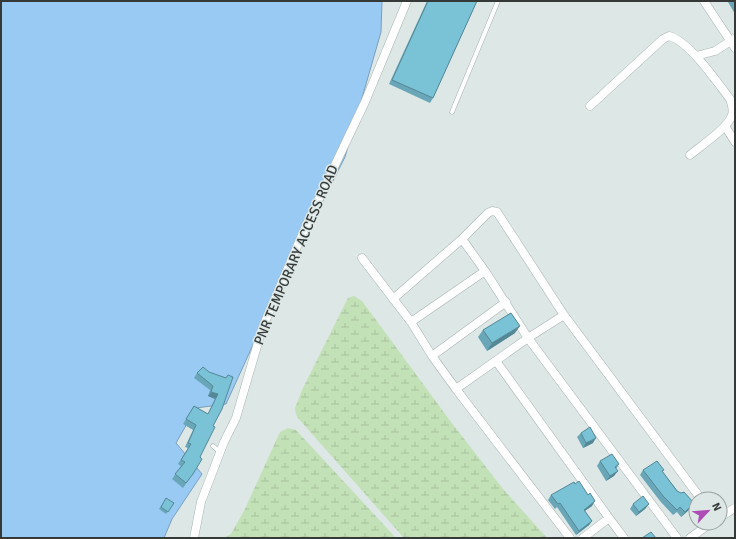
<svg xmlns="http://www.w3.org/2000/svg" width="736" height="539" font-family="Signika,sans-serif">
	<style>
		.wetland { fill: url(#wetland-marsh) }
		.water { fill: #99caf3; stroke: #7b9fbb }
		.lines { fill: none; stroke-linecap: round; stroke-linejoin: round }
		.lane-casing { stroke: #a8b3b2; stroke-width: 5 }
		.street-casing { stroke: #a8b3b2; stroke-width: 9 }
		.lane { stroke: #fff; stroke-width: 4 }
		.street { stroke: #fff; stroke-width: 8 }
		.wall { fill: #69a7b8 }
		.shaded-wall { fill: #558896 }
		.building { fill: #7ac2d6; stroke: #558896 }
		.labels { text-anchor: middle; dominant-baseline: central; stroke-width: 3; stroke-linejoin: round; paint-order: stroke }
		.street-label { font-size: 14px; fill: #353a39; stroke: #dce7e6 }
	</style>
	<defs>
		<pattern id="wetland-marsh" width="20" height="14" patternUnits="userSpaceOnUse"><rect width="20" height="14" fill="#c3e1b7"/><path d="M1 5h8M5 5V1M11 12h8M15 12V8" fill="none" stroke="#a8c29e"/></pattern>
	</defs>
	<rect width="100%" height="100%" fill="#dce7e6"/>
	<path class="wetland" d="M354,296L362,301L451,422L503,489L547,538H404L298,418L296,414L295,408L303,388L348,298Z
		M288,428L296,430L396,538H224L231,534L245,509L280,432Z"/>
	<path class="water" d="M1,1H382L381,32L345,157L279,288L226,404L196,408L176,443L202,474L172,519L164,538H1Z"/>
	<g class="lines">
		<defs>
			<path id="lane" d="M452,112L498,1
				M213,446L220,452"/>
			<path id="street" d="M704,1L735,48
				M696,56L715,51L734,39
				M590,106L663,39L669,36C689,41 717,82 730,99C732,105 734,109 732,115C728,128 702,145 690,155
				M725,126L735,142
				M462,239L485,271L528,338L677,538
				M362,258L411,322L432,356L456,389L570,538
				M393,299L462,239L488,213L492,211L497,212L564,315L701,499
				M411,322L485,271
				M432,356L506,302
				M496,361L609,518L624,538
				M456,389L528,338L564,315
				M720,517L735,508
				M194,538L201,502L224,442L236,418L262,329L305,228L365,102L407,1
				M583,538L609,518
				M690,538L711,523"/>
		</defs>
		<use href="#lane" class="lane-casing"/>
		<use href="#street" class="street-casing"/>
		<use href="#lane" class="lane"/>
		<use href="#street" class="street"/>
	</g>
	<path class="wall" d="M427,1H477L433,98L430,103L389,84Z
		M729,1H735V14L728,2Z
		M483,330L515,333L487,351L478,337Z
		M209,372L226,378L228,375L213,426L190,478L183,488L172,479L181,466L178,464L188,448L185,447L193,430L183,424L194,406L208,414L215,399L208,396L210,390L194,378L197,373Z
		M581,433L593,443L583,448L577,437Z
		M600,461L619,464L616,469L614,476L606,481L597,466Z
		M643,470H664L662,471L691,508L681,517L677,512L673,515L660,501L640,475Z
		M551,495L592,506L585,511L592,521L589,525L576,535L557,507L555,509L548,500Z
		M166,498L174,503L166,514L159,509Z
		M633,504H649L645,509L636,516L630,509Z"/>
	<path class="shaded-wall" d="M520,326L515,333L487,351L492,343Z
		M211,392L218,394L215,399L208,396Z
		M596,438L593,443L583,448L586,443Z
		M618,471L614,476L606,481L610,476Z
		M595,501L592,506L580,514L584,510Z
		M694,503L691,508L681,517L685,512Z
		M649,504L645,509L636,516L639,512Z
		M592,521L589,525L576,535L579,531Z"/>
	<path class="building" d="M428,1H477L433,98L392,80Z
		M511,313L520,326L492,343L483,330Z
		M203,367L209,372L226,378L228,375L233,377L222,409L213,426L215,427L200,457L202,459L193,474L186,483L175,474L185,462L181,460L191,444L188,443L196,425L186,419L194,406L208,414L218,394L211,392L213,386L197,373Z
		M590,427L596,438L586,443L581,433Z
		M612,454L619,464L615,467L618,471L610,476L600,461Z
		M657,461L664,470L662,471L677,491L681,493L684,492L694,503L685,512L680,507L677,510L663,496L643,470Z
		M579,481L588,495L590,493L595,501L584,510L592,521L579,531L560,503L558,504L551,495L574,482L575,484Z
		M643,496L649,504L639,512L633,504Z
		M166,498L174,503L168,512L161,507Z
		M651,532L656,538H642Z"/>
	<g class="labels">
		<g class="street-label">
			<text transform="translate(296 255) rotate(-67)">PNR TEMPORARY ACCESS ROAD</text>
		</g>
	</g>
	<rect width="736" height="539" fill="none" stroke="#353a39" stroke-width="4"/>
	<g transform="translate(708 511) rotate(64)"><circle r="19" fill="#dce7e6" stroke="#99a2a1"/>
	<path d="M0-3L7 15L0 10L-7 15Z" fill="#ad4cb4"/>
	<text y="-6" font-size="11" font-weight="bold" text-anchor="middle" fill="#353a39">N</text>
	</g>
</svg>
